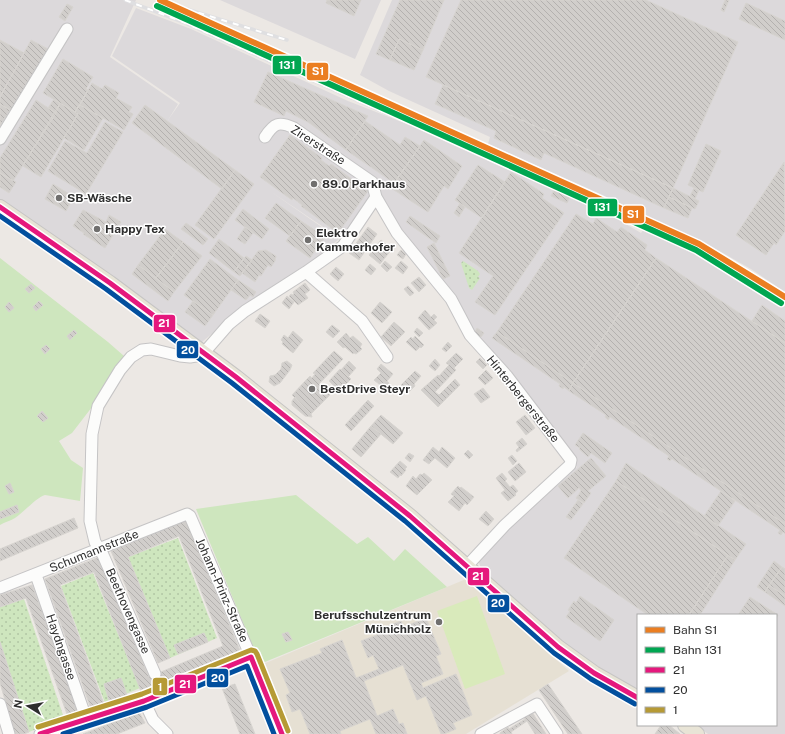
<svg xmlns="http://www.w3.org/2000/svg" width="785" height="734" font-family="'Public Sans',sans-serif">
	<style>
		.industrial { fill: #dcd9db }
		.education { fill: #e6e0d3 }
		.grass { fill: url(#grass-dots) }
		.park { fill: #cee6be }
		.pitch { fill: #d9eabb }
		.building { fill: url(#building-back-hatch); stroke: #d7d4d0 }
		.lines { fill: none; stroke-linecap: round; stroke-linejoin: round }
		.minor-tunnel { stroke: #c6c3c0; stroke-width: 11; stroke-dasharray: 11 5.5; stroke-linecap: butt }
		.minor-casing { stroke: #c5c4c5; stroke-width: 13 }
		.major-casing { stroke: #c6c5c4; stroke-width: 16 }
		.minor { stroke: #fcfcfb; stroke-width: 11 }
		.major { stroke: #e8e4d6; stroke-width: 14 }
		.rail-casing { stroke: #dfdfe1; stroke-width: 3.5 }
		.rail { stroke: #fff; stroke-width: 2; stroke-dasharray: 6; stroke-linecap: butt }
		.bus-1-casing { stroke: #fff; stroke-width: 8 }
		.bus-2-casing { stroke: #fff; stroke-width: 8 }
		.bus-3-casing { stroke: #fff; stroke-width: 8 }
		.bus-1 { stroke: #e5187d; stroke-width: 5 }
		.bus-2 { stroke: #024f9e; stroke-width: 5 }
		.bus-3 { stroke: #b69a35; stroke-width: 5 }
		.rail-1-casing { stroke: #fff; stroke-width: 9 }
		.rail-2-casing { stroke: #fff; stroke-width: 9 }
		.rail-1 { stroke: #eb7e21; stroke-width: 6 }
		.rail-2 { stroke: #00a651; stroke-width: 6 }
		.poi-dot { fill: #706f6e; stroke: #fff; stroke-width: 1.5 }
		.labels { text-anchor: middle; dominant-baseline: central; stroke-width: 3; stroke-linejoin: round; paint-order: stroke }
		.street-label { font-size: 12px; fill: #2e2e2e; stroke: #fff }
		.poi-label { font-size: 12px; font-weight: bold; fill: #2e2e2e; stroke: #fff; text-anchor: start }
		.line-badge { stroke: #fff; stroke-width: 1.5 }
		.badge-label { font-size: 11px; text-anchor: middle; font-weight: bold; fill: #fff }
	</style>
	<defs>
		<pattern id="grass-dots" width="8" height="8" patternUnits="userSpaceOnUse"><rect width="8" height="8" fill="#cee6be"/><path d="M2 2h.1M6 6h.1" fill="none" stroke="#b1c6a4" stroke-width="1.8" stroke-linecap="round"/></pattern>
		<pattern id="building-back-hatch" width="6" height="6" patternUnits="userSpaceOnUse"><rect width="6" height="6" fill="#d1cecb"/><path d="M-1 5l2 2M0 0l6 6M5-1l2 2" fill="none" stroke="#b4b1af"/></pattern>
	</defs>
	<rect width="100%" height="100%" fill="#ece8e4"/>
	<path class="industrial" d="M0,0H136L110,57L178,104L168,120L180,103L112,56L136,8L191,29L348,101L435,135L581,198L641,233L644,229L666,239L667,236L709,258L713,256L746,275L785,301V734H708L696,725H776V615H638V689L624,682L586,659L570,648L481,568L479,563L480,559L516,520L577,467L522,390L470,329L403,232L386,202L378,197L341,239L270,191L339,239L302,269L239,311L202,342L0,201Z
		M220,0H381L355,59Z
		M392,0H785V292L751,269L707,244L596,192L488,144L490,137L389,91L360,75Z"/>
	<path class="education" d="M466,579L569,671L466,734H289L261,665Z"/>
	<path class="grass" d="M463,261L478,271L480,274L478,277L480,278L472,290L469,288L461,263Z
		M178,538L217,638L170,658L128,557Z
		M93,573L140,688L105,703L61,586Z
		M24,599L64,718L29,732L0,642V607Z"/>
	<path class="park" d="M0,258L108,342L124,356L111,374L92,407L72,433L59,441L71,460L83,468L80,501L45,495C37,497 24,512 15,518C10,521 5,522 0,525Z
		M296,495L357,544L368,537L394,561L405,549L447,587L260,664L196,509Z"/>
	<path class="pitch" d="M477,596L505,674L465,689L437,611Z"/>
	<path class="building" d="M327,0H361L354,16L326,3Z
		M400,0H444L423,50L399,39L390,60L376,54Z
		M461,0H646L738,42L673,188L426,77Z
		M725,0H729L724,12L721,10Z
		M746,3L785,21V40L739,19Z
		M67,4L73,7L65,21L59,17Z
		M399,39L423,50L414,70L390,60Z
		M0,40L24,53L0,97Z
		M31,40L50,50L15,113L0,104V97Z
		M63,59L93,77L86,89L88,90L75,112L43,93Z
		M268,72L368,116L346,150L308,122L286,111L284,116L254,102Z
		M92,83L102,89L105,85L119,93L116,98L132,107L129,112L133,114L124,130L80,105Z
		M443,85L673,188L664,208L544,153L541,160L494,138L496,131L435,104Z
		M54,99L60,103L56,113L48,108Z
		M36,100L56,113L13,181L0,173V158Z
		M60,103L78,114L41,177L23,166Z
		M0,104L10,110L0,126Z
		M80,105L103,118L84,150L64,138L78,114L75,112Z
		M145,105L235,170L222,189L132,123Z
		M365,121L400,145L405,137L420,146L394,183L346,150Z
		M105,122L123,132L86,194L48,171L65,141L87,153Z
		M290,135L322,158L321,160L329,166L331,164L368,191L338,233L301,206L302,205L293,198L292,200L260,177Z
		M424,140L462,166L448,189L444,186L428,212L391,188Z
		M706,144L721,151L703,192L688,185Z
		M784,162L785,231L776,245L774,243L766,255L736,235Z
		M478,165L505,182L482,218L455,200Z
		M235,170L254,184L214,239L195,225Z
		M511,172L544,194L542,198L564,213L495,315L475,302L493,276L459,253Z
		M0,173L16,182L9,193L0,187Z
		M53,184L74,197L66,211L45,199Z
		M555,188L571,195L567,203L551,196Z
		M673,188L699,201L695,209L669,197Z
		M694,188L699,190L695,199L690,196Z
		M669,197L692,208L688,218L664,208Z
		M276,203L301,221L290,236L265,218Z
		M460,203L465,207L459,217L454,213Z
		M243,209L269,229L262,239L235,220Z
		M83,210L106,222L109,215L121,222L105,248L83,234L84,233L73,226Z
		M576,214L593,224L596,218L617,232L621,227L647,245L645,250L656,258L573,383L497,332Z
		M410,216L440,236L436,243L406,222Z
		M301,221L325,237L310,258L286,241Z
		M186,223L208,239L203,245L181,229Z
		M245,227L253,233L245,244L237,239Z
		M368,227L377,234L359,260L349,253Z
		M165,229L183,242L156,278L138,265Z
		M219,239L244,258L234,272L209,253Z
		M381,240L392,249L380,264L369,255Z
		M183,242L202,256L174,292L156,278Z
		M434,243L450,276L443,279L427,247Z
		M266,250L276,256L275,261L271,267L268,265L261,276L259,275L255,282L242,273L258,251Z
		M401,250L406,254L403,259L397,255Z
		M246,256L252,260L240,276L234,272Z
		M656,258L785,343V524L573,383Z
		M210,259L238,280L213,315L184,295Z
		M385,261L392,267L387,272L381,266Z
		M401,261L408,267L403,274L395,268Z
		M370,264L376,269L371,275L365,270Z
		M138,265L174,292L168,301L132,274Z
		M336,267L344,274L338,281L330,274Z
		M419,277L426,285L419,292L411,283Z
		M238,280L256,292L253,297L250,295L246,300L231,290Z
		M305,283L310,290L305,294L308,298L298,305L289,296L291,294L293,295L294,294L293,292Z
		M31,284L35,288L29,293L25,289Z
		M408,286L414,293L410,296L404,289Z
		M287,296L294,302L289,309L282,303Z
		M39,301L43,305L36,311L33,307Z
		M193,301L213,315L205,326L185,312Z
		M9,302L14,308L9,312L5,307Z
		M380,302L392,312L382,323L371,313Z
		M762,305L785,321V343L752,321Z
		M425,310L431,317L434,314L437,317L434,320L437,323L429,330L418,318Z
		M260,314L270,321L265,328L255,321Z
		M394,322L405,332L391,346L381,337Z
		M332,325L340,331L333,338L326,332Z
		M417,328L423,333L419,337L414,332Z
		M477,328L484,333L481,337L474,333Z
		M74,330L77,333L70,340L67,336Z
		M293,331L303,340L293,353L282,344L283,342L281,340L284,335L288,338Z
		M497,332L573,383L569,391L564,387L563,389L559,386L560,384L492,338Z
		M346,333L350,338L353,336L362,344L360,347L362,349L356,354L354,353L353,354L345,347L343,348L337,342Z
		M415,336L424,345L421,348L420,347L416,351L406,342L411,337L413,339Z
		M448,342L452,346L446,352L442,349Z
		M46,345L50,349L45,354L41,349Z
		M334,351L343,359L319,384L330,395L311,414L292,395L310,376L312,378L315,374L313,373Z
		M456,353L463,359L454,368L456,370L435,392L439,395L455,379L460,385L438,407L421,390L438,375L439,376L449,365L446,363Z
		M480,358L487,365L483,369L476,362Z
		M435,359L440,365L435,371L429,366Z
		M287,361L292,365L290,370L280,383L274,386L269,382L270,376L275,375L281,369L282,363Z
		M349,361L356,368L348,377L341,370Z
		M381,364L393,374L387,381L389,383L384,388L374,380L381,373L377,369Z
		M340,369L351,379L339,391L329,381Z
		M486,370L493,378L485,385L478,378Z
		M415,371L421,376L414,384L415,386L409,392L401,385Z
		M573,383L785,524V534L783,532L781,535L778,533L780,530L721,491L672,459L670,461L667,459L669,456L610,417L608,420L605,417L606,415L569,391Z
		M483,388L490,397L481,403L474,394Z
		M295,397L311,414L312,417L305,416L292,405V401Z
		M368,400L374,406L351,431L345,425Z
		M42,411L48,418L43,422L37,416Z
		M381,415L403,433L393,444L371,426Z
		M525,415L535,428L526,435L516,422Z
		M371,426L381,434L361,457L352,449Z
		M583,433L612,453L605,463L591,453L588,457L579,449L580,448L575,445Z
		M522,438L527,444L517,452L516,450L519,447L516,443Z
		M433,447L439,452L442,447L455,458L447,468L435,458L429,464L423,460Z
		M468,450L473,455L469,459L464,454Z
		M409,453L414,456L410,462L405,458Z
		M512,455L517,461L513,465L508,458Z
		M591,458L606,476L588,491L591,493L584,503L576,498L581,491L579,488L568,498L558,486Z
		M400,461L407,467L405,469L406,470L401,476L400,475L398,478L390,472Z
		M519,463L526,472L515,481L508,472Z
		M626,463L746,544L735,560L616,481Z
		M424,473L432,480L417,495L406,486L413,476L416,479L420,474L422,475Z
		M502,473L507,479L505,481L510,487L513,485L518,491L515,494L516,495L508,501L501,493L505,490L496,478Z
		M616,481L728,555L689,615H648L564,558Z
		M10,483L14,492L9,494L5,486Z
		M458,486L460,488L461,487L474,497L467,505L465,503L459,511L448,502L454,496L451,494Z
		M721,491L735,501L718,526L704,516Z
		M578,500L583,504L571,520L566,517Z
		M17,505L19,512L0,519V512Z
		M486,511L494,519L488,526L479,519Z
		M74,518L78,528L0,561V549Z
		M186,520L241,653L142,694L94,572L60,585L104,704L91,709L45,579L99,557L149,677L223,646L179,536L128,557L170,658L158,663L111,551Z
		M728,555L735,560L700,615H689Z
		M774,561L782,567L765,592L757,587Z
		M782,567L785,569V596L769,585Z
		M32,585L80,713L68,717L26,598L0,607V595Z
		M769,585L785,596V606L765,592Z
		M580,596L614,620L600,641L566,617L570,611L568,610L574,601L576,603Z
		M750,597L778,615L776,619V615H738Z
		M426,618L441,654L436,656L443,674L421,683L423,688L456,674L472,715L453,723L456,729L444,734H441L426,696L417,700L403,665L364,681L377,716L393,709L399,724L403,723L407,734H376L370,719L340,731L341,734H310L300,709L292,712L286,695L290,693L280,669L322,653L320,649L342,640L356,678L379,669L373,655L368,658L361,641L385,632L383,628L401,621L404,627Z
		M288,632L292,640L286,642L282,634Z
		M204,633L208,642L178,654L174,645Z
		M0,642L29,732L24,734H15L0,683Z
		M121,678L127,695L109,701L104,684Z
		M235,684L255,734H240L222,688Z
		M548,684L582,734H568L539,690Z
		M139,712L145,723L117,734H83Z
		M532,712L546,734H535L527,721L511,732L512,734H500V733L508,727L509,729L525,719L524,717Z
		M661,725H669L680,734H655Z"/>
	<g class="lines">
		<path class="minor-tunnel" d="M155,674L160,686"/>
		<defs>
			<path id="minor" d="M265,137C274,123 279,121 294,128L372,182L376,197L397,233L451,299L470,335L507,376L571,460L570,465L505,525L467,566
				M0,139L67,29
				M306,272L362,321L387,357
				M36,575L86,718
				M0,588L187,514L190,516L251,657L282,734
				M155,674L103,555L95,542L90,521L92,434L98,406L120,370L131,357L142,350L151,349L180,356L190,357L202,355L229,324L245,311L306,272L343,246L376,197
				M144,701L153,720L167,734
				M0,704L9,734
				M40,734L144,701L251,657
				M481,734L537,704L557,734"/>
			<path id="major" d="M0,207L110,283L236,377L410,516L558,647L594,673L638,698
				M685,725L697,734"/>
		</defs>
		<use href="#minor" class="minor-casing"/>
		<use href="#major" class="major-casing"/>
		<use href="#minor" class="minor"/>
		<use href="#major" class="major"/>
		<defs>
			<path id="rail" d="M125,0L183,22L385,113L434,130
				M164,2L287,40"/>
		</defs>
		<use href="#rail" class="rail-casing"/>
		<use href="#rail" class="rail"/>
		<defs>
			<path id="bus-1" d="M0,207L110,283L236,377L410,516L558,647L594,673L638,698
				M40,734L144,701L251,657L282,734"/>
			<path id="bus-2" d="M0,216L106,289L232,383L405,521L554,653L591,679L635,704
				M63,734L147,707L247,666L274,734"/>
			<path id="bus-3" d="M38,727L142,694L251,650L255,651L257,654L288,731"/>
		</defs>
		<use href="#bus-1" class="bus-1-casing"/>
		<use href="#bus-2" class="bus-2-casing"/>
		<use href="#bus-3" class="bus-3-casing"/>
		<use href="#bus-1" class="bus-1"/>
		<use href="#bus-2" class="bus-2"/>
		<use href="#bus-3" class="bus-3"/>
		<defs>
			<path id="rail-1" d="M160,0L699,244L785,297"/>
			<path id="rail-2" d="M157,6L696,250L781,303"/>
		</defs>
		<use href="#rail-1" class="rail-1-casing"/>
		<use href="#rail-2" class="rail-2-casing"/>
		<use href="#rail-1" class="rail-1"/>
		<use href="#rail-2" class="rail-2"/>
	</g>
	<g class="poi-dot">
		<circle cx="314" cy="184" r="4"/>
		<circle cx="59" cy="198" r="4"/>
		<circle cx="97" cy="229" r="4"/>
		<circle cx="308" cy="240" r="4"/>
		<circle cx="312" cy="389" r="4"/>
		<circle cx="439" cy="622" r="4"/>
	</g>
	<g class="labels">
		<g class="street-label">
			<text transform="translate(318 145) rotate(33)">Zirerstraße</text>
			<text transform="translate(523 399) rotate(51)">Hinterbergerstraße</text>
			<text transform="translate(94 551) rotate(-22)">Schumannstraße</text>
			<text transform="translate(222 590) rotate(66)">Johann-Prinz-Straße</text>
			<text transform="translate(128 611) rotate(66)">Beethovengasse</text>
			<text transform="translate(61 647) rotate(71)">Haydngasse</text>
		</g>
		<g class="poi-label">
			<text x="322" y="184">89.0 Parkhaus</text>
			<text x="67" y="198">SB-Wäsche</text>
			<text x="105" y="229">Happy Tex</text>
			<text x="316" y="233">Elektro<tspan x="316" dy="14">Kammerhofer</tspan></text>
			<text x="320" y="389">BestDrive Steyr</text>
			<text x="431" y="615" text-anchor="end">Berufsschulzentrum<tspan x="431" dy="14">Münichholz</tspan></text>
		</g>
	</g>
	<g class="line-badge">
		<rect x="272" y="55" width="30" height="20" rx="4" fill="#00a651"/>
		<rect x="306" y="62" width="23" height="19" rx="4" fill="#eb7e21"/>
		<rect x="587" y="198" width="31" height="19" rx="4" fill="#00a651"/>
		<rect x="622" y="205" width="23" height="19" rx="4" fill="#eb7e21"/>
		<rect x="153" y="314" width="23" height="19" rx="4" fill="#e5187d"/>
		<rect x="176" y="340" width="23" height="19" rx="4" fill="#024f9e"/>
		<rect x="467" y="567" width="23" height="19" rx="4" fill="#e5187d"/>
		<rect x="487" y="594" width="23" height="19" rx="4" fill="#024f9e"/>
		<rect x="206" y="668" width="23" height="20" rx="4" fill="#024f9e"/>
		<rect x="174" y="674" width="23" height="20" rx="4" fill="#e5187d"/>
		<rect x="152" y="677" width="16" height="19" rx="4" fill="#b69a35"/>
	</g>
	<g class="badge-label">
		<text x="287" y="69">131</text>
		<text x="318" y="75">S1</text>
		<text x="602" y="211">131</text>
		<text x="633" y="218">S1</text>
		<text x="164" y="327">21</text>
		<text x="188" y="354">20</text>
		<text x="478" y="580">21</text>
		<text x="498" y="607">20</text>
		<text x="218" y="682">20</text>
		<text x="185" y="688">21</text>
		<text x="160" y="691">1</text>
	</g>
	<rect x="637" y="614" width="140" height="112" fill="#ffffff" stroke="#ababab"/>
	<rect x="645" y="627" width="20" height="6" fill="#eb7e21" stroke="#ababab"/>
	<text x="673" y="634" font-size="12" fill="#2e2e2e">Bahn S1</text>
	<rect x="645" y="647" width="20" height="6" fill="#00a651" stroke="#ababab"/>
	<text x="673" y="654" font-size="12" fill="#2e2e2e">Bahn 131</text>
	<rect x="645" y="667" width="20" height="6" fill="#e5187d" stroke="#ababab"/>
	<text x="673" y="674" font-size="12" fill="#2e2e2e">21</text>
	<rect x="645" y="687" width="20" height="6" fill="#024f9e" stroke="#ababab"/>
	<text x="673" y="694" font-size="12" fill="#2e2e2e">20</text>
	<rect x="645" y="707" width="20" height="6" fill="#b69a35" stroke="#ababab"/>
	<text x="673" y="714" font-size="12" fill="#2e2e2e">1</text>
	<g transform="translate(28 706) rotate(281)" stroke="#ffffff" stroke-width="3" paint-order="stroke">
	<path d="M0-3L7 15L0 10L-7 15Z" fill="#2e2e2e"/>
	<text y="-6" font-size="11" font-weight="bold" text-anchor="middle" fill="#2e2e2e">N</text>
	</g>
</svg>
